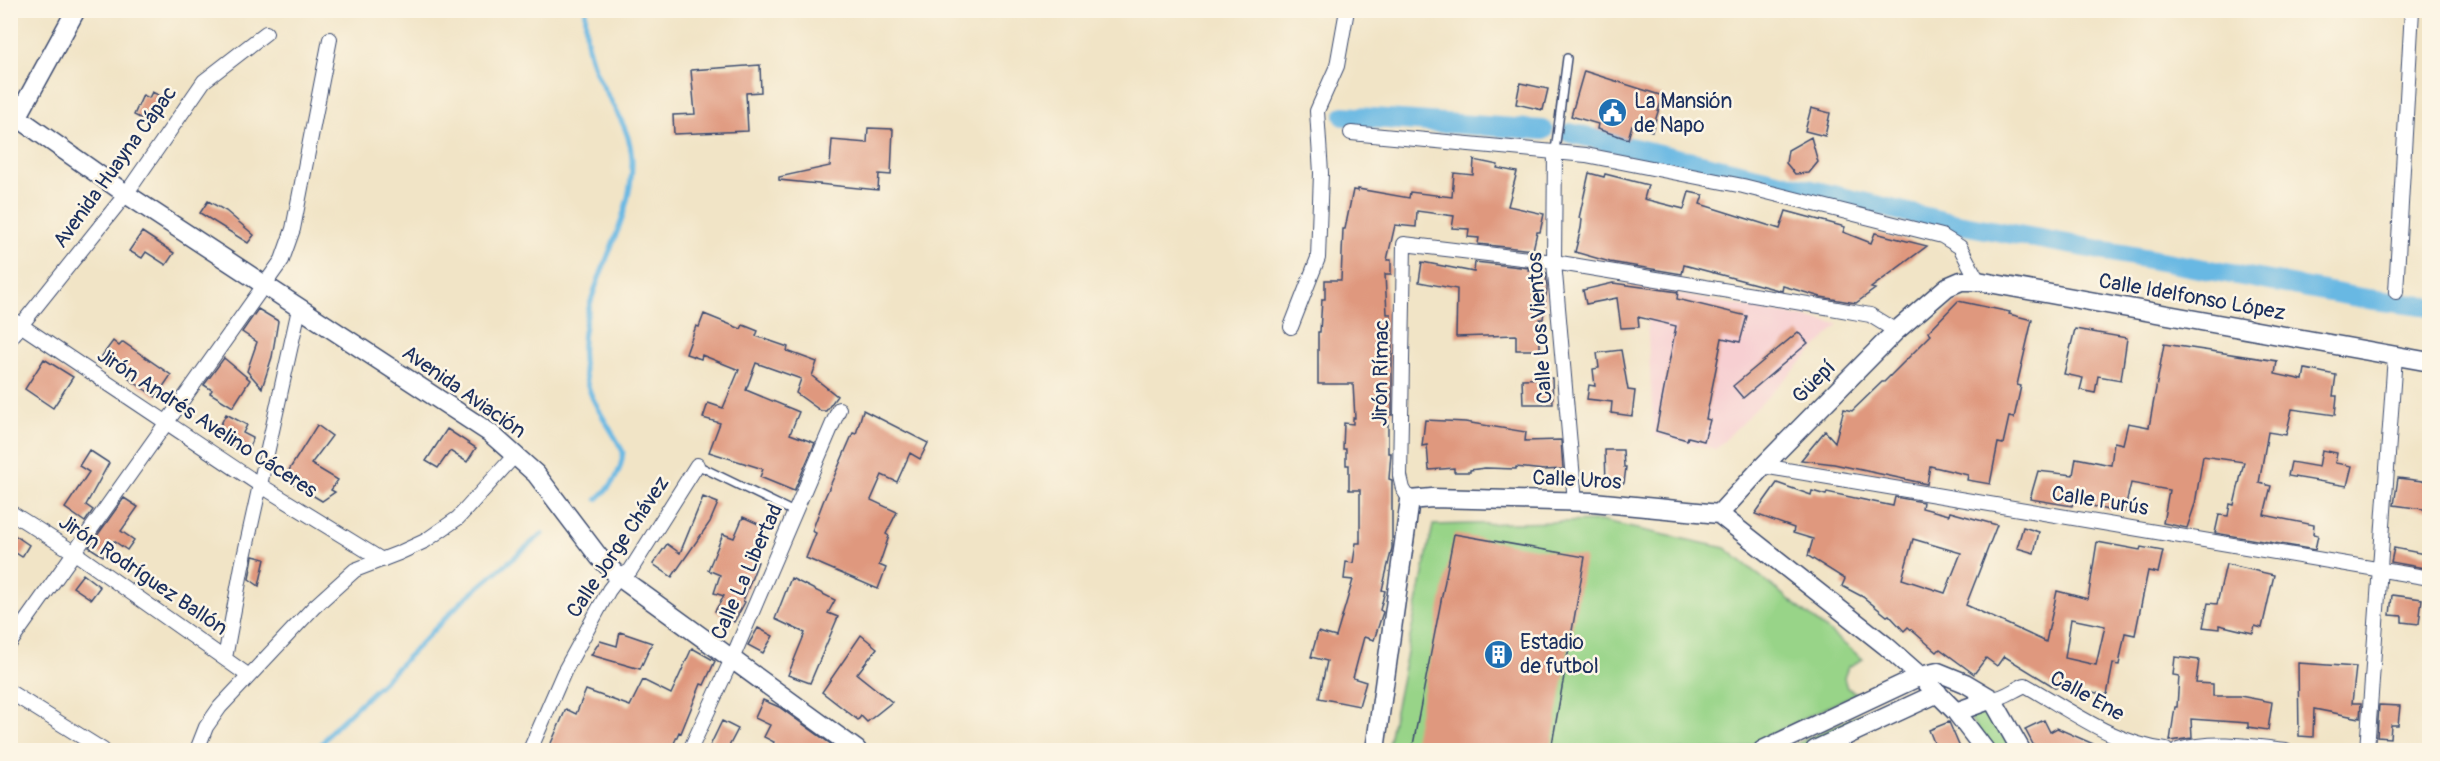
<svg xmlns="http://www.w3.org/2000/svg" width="2440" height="761" font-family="Pangolin,sans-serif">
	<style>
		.built { fill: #f7cfd2 }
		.green { fill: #98d488; stroke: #5a8273; stroke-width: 1.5 }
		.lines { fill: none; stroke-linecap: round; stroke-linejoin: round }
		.stream { stroke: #68b8e3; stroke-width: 5 }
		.canal { stroke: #68b8e3; stroke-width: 20 }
		.building { fill: #df987e; fill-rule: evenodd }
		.service-casing { stroke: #3b4a6e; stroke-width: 10 }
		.minor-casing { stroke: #3b4a6e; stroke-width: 16 }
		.tertiary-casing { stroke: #3b4a6e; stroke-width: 21 }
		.service { stroke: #fff; stroke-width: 7 }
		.minor { stroke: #fff; stroke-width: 14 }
		.tertiary { stroke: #fff; stroke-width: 18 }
		.labels { text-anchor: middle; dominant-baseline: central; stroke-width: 5; stroke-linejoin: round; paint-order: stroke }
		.poi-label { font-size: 21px; fill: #1b2f5e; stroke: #fcf5e5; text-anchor: start }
		.street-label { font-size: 21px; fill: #1b2f5e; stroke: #fcf5e5 }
	</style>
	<rect width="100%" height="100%" fill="#fcf5e5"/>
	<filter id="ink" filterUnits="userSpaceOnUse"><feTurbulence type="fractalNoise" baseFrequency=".0167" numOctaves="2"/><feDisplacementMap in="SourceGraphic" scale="12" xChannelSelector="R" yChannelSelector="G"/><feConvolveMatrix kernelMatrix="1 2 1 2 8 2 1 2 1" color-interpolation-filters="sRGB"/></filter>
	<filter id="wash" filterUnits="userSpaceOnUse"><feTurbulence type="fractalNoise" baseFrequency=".008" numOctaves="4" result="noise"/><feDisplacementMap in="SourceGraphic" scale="24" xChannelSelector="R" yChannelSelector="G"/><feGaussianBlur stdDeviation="1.35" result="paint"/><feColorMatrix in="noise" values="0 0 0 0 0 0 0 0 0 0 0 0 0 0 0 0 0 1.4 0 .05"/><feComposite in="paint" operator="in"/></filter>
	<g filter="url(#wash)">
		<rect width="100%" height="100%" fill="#f1e4c6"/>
		<path class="built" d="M1645,288L1839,324L1716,449L1654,436Z"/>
		<path class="green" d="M1600,521L1725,548L1863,659L1848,667L1844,678L1847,688L1857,693L1739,750H1387L1433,525Z
			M1913,689L1916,696L1801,750H1783Z
			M1989,711L2013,750H1995L1971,720V716Z"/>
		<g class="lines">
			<path class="stream" d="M586,10C584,35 589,59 600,81C613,107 631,130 632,160C634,240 559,310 590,392C598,413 613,431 623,452C621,473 613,485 597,499
				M322,750L321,745L332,730L388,677L462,601L542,534"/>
			<path class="canal" d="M1344,116L1543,130
				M1570,133L1947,222L2368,299L2430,307"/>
		</g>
		<g id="blocks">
			<path class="building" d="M760,65L761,92L746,93L748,131L674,134L673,115L695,114L691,70Z
				M1584,71L1663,96L1652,131L1632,125L1628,139L1597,129L1598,124L1571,116Z
				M1520,83L1548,89L1543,110L1516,104Z
				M152,92L165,98L152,124L134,115L143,95L149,98Z
				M1811,108L1830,113L1825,136L1805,131Z
				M868,128L893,129L891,175L879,174L878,190L779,180V177L830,166L832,140L867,143Z
				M1811,137L1818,162L1809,173L1795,174L1786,163L1788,150Z
				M1474,160L1498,165L1497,168L1517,172L1508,206L1544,214L1540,232H1537L1533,250L1478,244L1479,238L1468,237L1469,229L1452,228L1454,216L1417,211L1416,227L1395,225L1387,260H1391V274H1385L1387,314H1391L1392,325V415L1388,414V453H1391L1389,479L1392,480V548L1382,590L1385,591L1380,610L1383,612L1374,640L1364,637L1353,678L1366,682L1359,706L1319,698L1327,661L1311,657L1318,632L1336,637L1353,580L1344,579L1346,562L1353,563L1356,543H1360V490H1349V465H1346V449H1343L1344,423L1353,424V418H1355L1353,384H1318V332H1320L1322,299H1325V280H1341L1343,229H1345L1353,190L1358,191V189L1409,198L1410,192L1452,197L1454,173L1473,175Z
				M1589,173L1604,177L1605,174L1648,185L1644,199L1684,209L1689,192L1703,195L1700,204L1780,229L1786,211L1845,227L1843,232L1871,243L1875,233L1927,246L1871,288L1875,289L1856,303L1821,297L1783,286L1782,291L1684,265L1682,274L1610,262L1575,252L1581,228L1582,219L1579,218Z
				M208,201L226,211L254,235L248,243L200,213Z
				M142,232L174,253L166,265L146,252L142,258L129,251Z
				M1422,262L1474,272L1475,262L1529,268L1528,270L1546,273L1547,288L1543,319H1540V350H1516V335L1456,337L1457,289L1419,282Z
				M1613,283L1678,292L1677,299L1747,316L1740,342L1722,338L1706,419L1710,420L1704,441L1688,437L1687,440L1656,431L1676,326L1638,317L1639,327L1621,328L1617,298L1586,304L1583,290Z
				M1958,301L2010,312L2009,314L2032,320L2017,385L2021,386L2014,418L2009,417L2003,444L1998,443L1990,484L1967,480L1968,475L1930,466L1927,484L1834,464L1801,460L1825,431L1835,442L1844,409L1852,411L1882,382H1884L1931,335L1928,332Z
				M258,309L278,321L272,357L262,388L247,371L257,342L242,332Z
				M704,314L741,329L743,325L758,331L756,336L788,347L787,351L817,362L812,376L837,396L826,411H821L796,393L801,379L756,363L746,390L799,412L790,434L815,443L794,491L760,477L763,469L709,452L720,423L703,418L708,403L723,408L739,370L702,355L701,359L686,354L696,326L699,327Z
				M2075,329L2127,338L2121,380L2098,376L2095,393L2080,390L2083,378L2064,374Z
				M1798,332L1808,343L1743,398L1733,386Z
				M113,341L119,346L123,342L171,375L156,397L129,379L131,375L102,356Z
				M2164,344L2277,361L2275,374L2303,380L2305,369L2336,375L2333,396H2337L2335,415L2292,409L2286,435L2268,432L2259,483L2271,486L2264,515L2314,525L2313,534L2318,535L2315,550L2215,533L2219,515L2228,516L2230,504L2234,505L2244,462L2203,456L2195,504L2187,528L2163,523L2169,490L2131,483L2124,512L2111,508V511L2074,501L2072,506L2030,499L2038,471L2073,475L2076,458L2111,465L2114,442L2123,444L2128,423L2149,427Z
				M1621,350L1628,390L1635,391L1632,416L1611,413L1612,402L1587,399L1589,385L1595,386L1593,369L1599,368L1597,353Z
				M224,358L250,380L233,407L210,393L212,390L204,385Z
				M44,359L73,377L53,408L25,389Z
				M1552,378L1553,404H1523L1522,379Z
				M863,410L928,443L920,459L910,453L897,482L882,475L871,500L897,512L886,534L889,536L879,565L886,568L878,589L806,558L816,533L812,531L823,502L853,433L856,434Z
				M226,414L247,425L243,433L253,438L246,453L215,436Z
				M1425,420L1465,422L1526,432L1525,441L1561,440L1563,469L1544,470L1516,467V469L1485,468L1470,470V472H1454V468L1429,470L1427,445L1422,446Z
				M317,425L332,436L311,464L338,480L331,490L335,492L322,501L284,478Z
				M447,429L476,448L467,462L450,451L438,468L426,461Z
				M89,450L109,463L86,505L93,510L85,522L65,508L89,472L79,466Z
				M1605,450H1623L1624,467H1626L1624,483L1606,484Z
				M2322,450L2337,453L2335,463L2352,466L2347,486L2288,476L2291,462L2319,467Z
				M2398,478L2430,482V510L2394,505Z
				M1777,483L1811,495L1812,491L1826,495L1827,492L1893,506L1895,497L1923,502L1922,508L1949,515L1950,512L1997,525L1966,605L2046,642L2057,591L2088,599L2097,542L2140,550L2141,547L2163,551L2158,573L2148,571L2135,635L2125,633L2119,665L2113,664L2107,695L2058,685L2056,688L2004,656L1997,666L1986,658L1974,674L1940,649L1937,652L1908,627L1904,631L1889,615L1887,616L1863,597L1842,586L1845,579L1808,556L1813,539L1793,533L1794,528L1755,514ZM1913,539L1961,553L1945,593L1902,579ZM2071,619L2105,626L2096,665L2065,658Z
				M703,497L718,503L710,522L672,577L653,564L667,544L680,553Z
				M124,498L138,507L121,531L134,540L127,550L114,541L103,556L89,547Z
				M743,517L767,528L753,560L758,562L743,601L745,602L734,622L715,611L724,596L714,593L720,575L708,570L723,534L734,538Z
				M2023,527L2039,532L2034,553L2017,548Z
				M10,532L29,545L22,557L10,549Z
				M1454,534L1585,557L1551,750H1412Z
				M2394,548L2430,555V569L2391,562Z
				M253,556L265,559L259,586L249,579Z
				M2226,564L2274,575L2262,628L2255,626L2253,633L2219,625V629L2203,627L2208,603L2217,604Z
				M83,574L100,587L91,599L73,587Z
				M791,578L835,600L828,613L838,617L810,683L788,675L805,633L775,619Z
				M2392,595L2422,599L2419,624L2402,622V616L2390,615Z
				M758,628L773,636L763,653L748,645Z
				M620,632L652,643L640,669L591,655L600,641L617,646Z
				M861,635L877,648L857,674L892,702L867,722L861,716L858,720L822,692Z
				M692,648L715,661L704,685L701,684L681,733L679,732L671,750H548L566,709L576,714L586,690L630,706L643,680L671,694Z
				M2175,657L2199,660L2196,683L2213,684V696H2240L2272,702L2268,730L2248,727V723L2191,719L2192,738L2170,741L2175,707H2177L2179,676L2173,675Z
				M2298,663L2356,667L2352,703H2361L2360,718L2314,709L2313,737L2299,736Z
				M763,700L779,707L839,750H770L774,742L764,737L770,725L755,718Z
				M2379,705L2400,706L2398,725H2391L2390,738L2377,737Z
				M2044,720L2050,732L2057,728L2107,750H2036L2025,729Z
				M722,721L738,729L727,750H708Z
				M1949,722L1961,750H1937L1929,730Z"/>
		</g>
	</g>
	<g filter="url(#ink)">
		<use href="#blocks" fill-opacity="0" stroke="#3b4a6e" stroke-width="1.5"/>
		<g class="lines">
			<defs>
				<path id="service" d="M1555,151L1567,58
					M697,465L796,513"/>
				<path id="minor" d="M1351,133L1586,155L1743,186L1942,236L1960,247L1978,281
					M1555,151L1554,262L1575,502
					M2396,292L2412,10
					M10,318L260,485L382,560
					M1291,327L1318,258L1321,173L1317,111L1337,66L1347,10
					M10,339L126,194L204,81L266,33
					M1763,466L2430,578
					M1410,500L1403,489L1400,476L1404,244L1554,262L1826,307L1870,315L1896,331
					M10,512L75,553L249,676
					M10,643L282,260L293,229L330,39
					M225,658L242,566L299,309
					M10,692L103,750
					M1992,699C2005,698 2013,690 2025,685C2070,710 2114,744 2166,750
					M197,750L206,727L220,707L314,607L355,570L399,553L425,541L458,518L516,454
					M530,750L564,672L609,590L619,577L630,571L697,465
					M690,750L732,659L839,409
					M2178,750C2213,740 2250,746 2286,750
					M2367,750L2395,356"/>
				<path id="tertiary" d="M10,112L126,194L490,433L536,474L599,557L619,577L857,750
					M18,116L76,10
					M1719,514L1763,466L1896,331L1947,287L1961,281H1978L2430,362
					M1719,514L1886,646L1920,676L1956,712L1985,750
					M1956,712L1992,699
					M1375,750L1410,500L1432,498L1593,502L1719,514
					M1763,750L1920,676L1938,672L1965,683L1992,699L2021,750
					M1815,750L1938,693"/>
			</defs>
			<use href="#service" class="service-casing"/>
			<use href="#minor" class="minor-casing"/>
			<use href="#tertiary" class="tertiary-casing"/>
			<use href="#service" class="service"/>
			<use href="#minor" class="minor"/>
			<use href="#tertiary" class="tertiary"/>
		</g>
	</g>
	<defs>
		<symbol id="civic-disc" viewBox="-11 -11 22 22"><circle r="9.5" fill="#1f6fb2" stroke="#fcf5e5"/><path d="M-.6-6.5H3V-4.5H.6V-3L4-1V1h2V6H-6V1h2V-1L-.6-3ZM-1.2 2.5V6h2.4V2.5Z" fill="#fff"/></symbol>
		<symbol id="building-disc" viewBox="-11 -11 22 22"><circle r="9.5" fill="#1f6fb2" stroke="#fcf5e5"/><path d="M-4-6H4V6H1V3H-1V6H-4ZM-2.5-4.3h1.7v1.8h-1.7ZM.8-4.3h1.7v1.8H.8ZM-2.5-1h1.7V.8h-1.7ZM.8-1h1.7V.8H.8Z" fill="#fff"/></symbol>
	</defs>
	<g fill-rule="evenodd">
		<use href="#civic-disc" x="1596" y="96" width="33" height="33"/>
		<use href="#building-disc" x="1482" y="638" width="33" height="33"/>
	</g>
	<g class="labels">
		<g class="poi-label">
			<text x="1634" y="101">La Mansión<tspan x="1634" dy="24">de Napo</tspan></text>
			<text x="1520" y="642">Estadio<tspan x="1520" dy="24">de futbol</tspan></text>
		</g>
		<g class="street-label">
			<text transform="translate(115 167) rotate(-54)">Avenida Huayna Cápac</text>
			<text transform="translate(2192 297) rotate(10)">Calle Idelfonso López</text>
			<text transform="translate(1540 328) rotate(-94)">Calle Los Vientos</text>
			<text transform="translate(1381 373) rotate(-89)">Jirón Rímac</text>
			<text transform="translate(1814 382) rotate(-45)">Güepí</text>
			<text transform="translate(464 392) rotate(35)">Avenida Aviación</text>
			<text transform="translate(207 423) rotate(33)">Jirón Andrés Avelino Cáceres</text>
			<text transform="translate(1577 480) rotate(3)">Calle Uros</text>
			<text transform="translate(2100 501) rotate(9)">Calle Purús</text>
			<text transform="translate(618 547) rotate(-56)">Calle Jorge Chávez</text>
			<text transform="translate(747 572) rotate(-66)">Calle La Libertad</text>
			<text transform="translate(143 575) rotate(34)">Jirón Rodríguez Ballón</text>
			<text transform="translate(2087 696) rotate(29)">Calle Ene</text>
		</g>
	</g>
	<rect width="2440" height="761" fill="none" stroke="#fcf5e5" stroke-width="36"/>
</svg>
